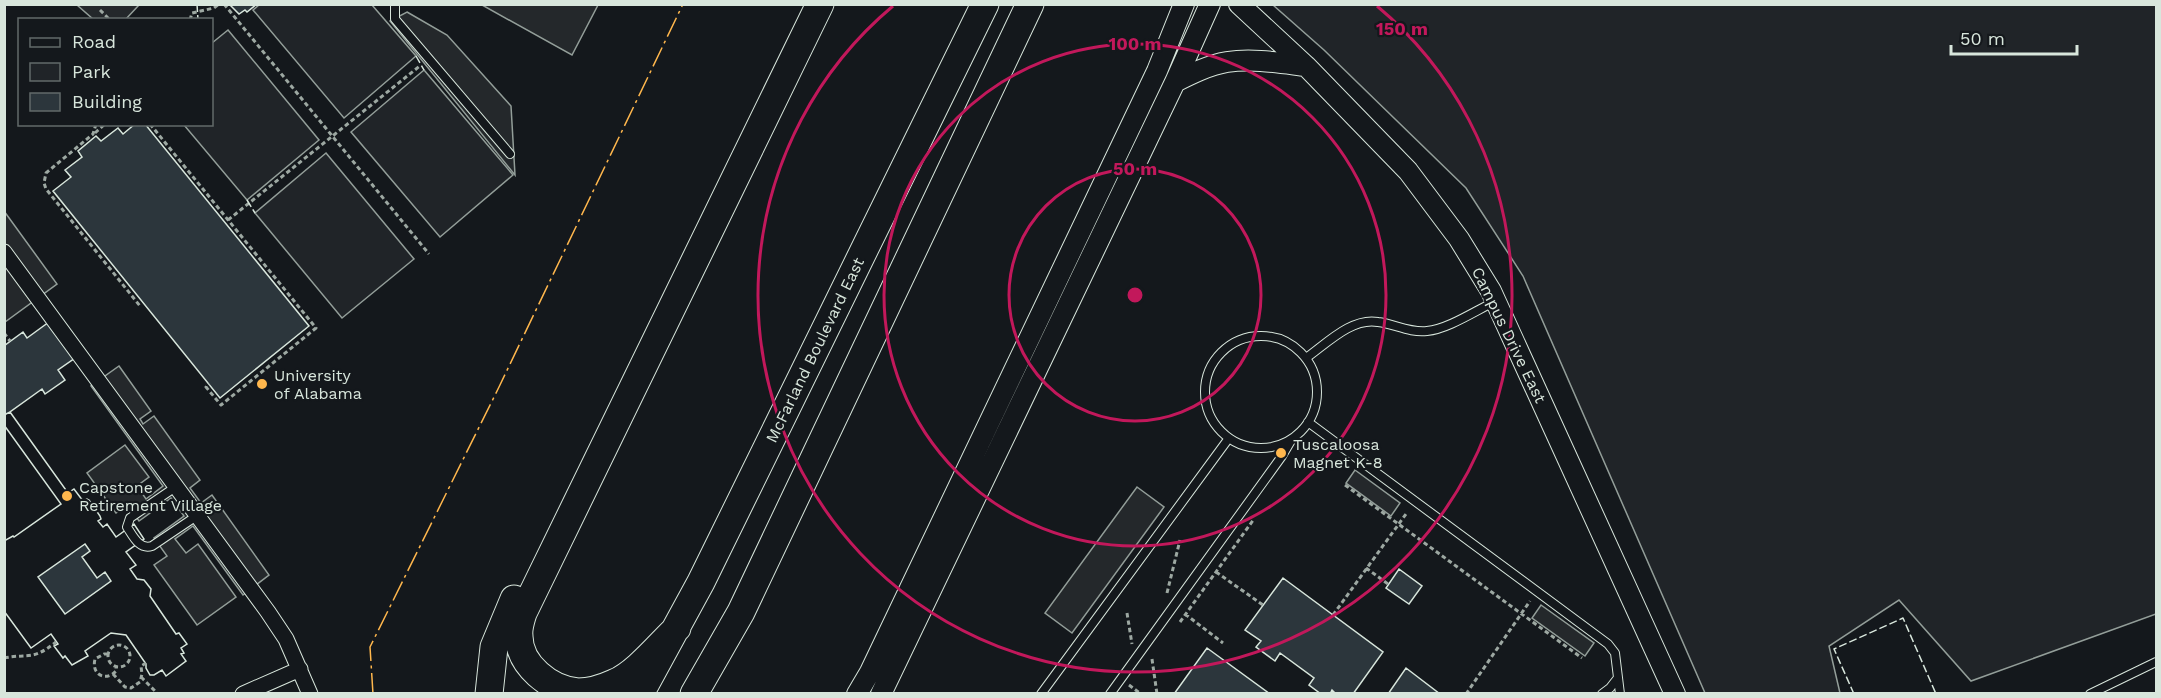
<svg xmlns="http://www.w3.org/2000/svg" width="2161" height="698" font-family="'Work Sans',sans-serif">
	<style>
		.green { fill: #202428; stroke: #939e99; stroke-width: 1.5 }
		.parking { fill: #24282b; stroke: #939e99; stroke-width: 1.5 }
		.building { fill: #2c363c; stroke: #d8e6dc; stroke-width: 1.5; fill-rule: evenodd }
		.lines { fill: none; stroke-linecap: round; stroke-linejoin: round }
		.service-casing { stroke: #d8e6dc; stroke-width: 10 }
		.minor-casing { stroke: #d8e6dc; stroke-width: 17 }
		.tertiary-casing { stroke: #d8e6dc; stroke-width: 22 }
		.motorway-casing { stroke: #d8e6dc; stroke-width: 29 }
		.path { stroke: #9da8a2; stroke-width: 3; stroke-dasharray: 4.5 3; stroke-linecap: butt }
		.service { stroke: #14181c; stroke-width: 8 }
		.minor { stroke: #14181c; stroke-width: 15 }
		.tertiary { stroke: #14181c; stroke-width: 20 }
		.motorway { stroke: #14181c; stroke-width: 27 }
		.fence { stroke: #d8e6dc; stroke-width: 1.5; stroke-dasharray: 8 3; stroke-linecap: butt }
		.power { stroke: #ffb74d; stroke-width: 1.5; stroke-dasharray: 21 4.5 3 4.5; stroke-linecap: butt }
		.ring { fill: none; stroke: #c2185b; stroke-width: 3 }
		.poi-dot { fill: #ffb74d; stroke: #14181c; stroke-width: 2 }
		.labels { text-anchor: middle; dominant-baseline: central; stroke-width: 4.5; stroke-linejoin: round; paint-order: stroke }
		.street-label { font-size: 16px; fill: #d8e6dc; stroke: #14181c }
		.poi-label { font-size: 16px; fill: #d8e6dc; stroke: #14181c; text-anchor: start }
		.centre { fill: #c2185b; stroke: #14181c; stroke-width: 3 }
		.ring-label { font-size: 18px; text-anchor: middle; font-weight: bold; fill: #c2185b; stroke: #14181c; stroke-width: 4.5; stroke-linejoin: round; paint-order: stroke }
	</style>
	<rect width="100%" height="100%" fill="#14181c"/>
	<path class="green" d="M259,5H372L416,56L344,118L253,10Z
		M1273,5H2156V614L1971,681L1899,600L1829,646L1840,693H1705L1523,276L1466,188L1324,50Z
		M228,30L319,140L247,200L184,125L212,124V43Z
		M424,70L513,175L440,237L351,132Z
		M326,153L414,259L342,318L255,213Z"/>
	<path class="parking" d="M77,5H139L125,20L93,19Z
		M482,5H598L572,55Z
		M407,12L447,35L511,106L515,175L390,21Z
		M4,211L57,284L5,322H4Z
		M119,366L151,411L140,419L143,424L154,416L200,480L190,488L201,503L212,495L269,575L243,595L193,526L175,539L186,553L198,544L236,597L197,625L154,565L167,556L154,538L184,516L171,498L139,521L128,505L116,513L87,473L125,445L149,477L137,486L146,499L163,486L91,386Z
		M1355,470L1400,503L1391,516L1346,483Z
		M1137,487L1164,507L1072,633L1045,613Z
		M1541,605L1594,643L1585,656L1532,618Z"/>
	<path class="building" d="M229,4H257L247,12L245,10L239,14Z
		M135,124H145L309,326L220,398L53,191L71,177L65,170L82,157L78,151L96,136L101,141L118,128L123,134Z
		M49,322L75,358L58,370L65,380L45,394L42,389L10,412L68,493L74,489L83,501L87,499L89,500L100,516L101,519L98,521L103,527L107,524L116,537L134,524L144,539L126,552L136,565L130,569L137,579L144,580L151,589L150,596L176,634L179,633L187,644L181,648L184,653L181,654L186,661L166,676L162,670L154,675H150L146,668V664L126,635L111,633L85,651L88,656L72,665L65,656L63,658L54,646L58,644L51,634L31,648L4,611V539L6,540L13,536L14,537L61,504L4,425V346L23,332L27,338Z
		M10,412L68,493L74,489L83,501L87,499L89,500L100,516L101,519L98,521L103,527L107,524L116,537L134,524L144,539L126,552L136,565L130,569L137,579L144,580L151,589L150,596L176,634L179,633L187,644L181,648L184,653L181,654L186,661L166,676L162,670L154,675H150L146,668V664L126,635L111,633L85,651L88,656L72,665L65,656L63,658L54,646L58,644L51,634L31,648L4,611V539L6,540L13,536L14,537L61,504L4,425V415ZM85,544L90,551L82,557L97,578L105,572L111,581L65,614L38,577Z
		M1399,569L1422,586L1409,604L1386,588Z
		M1283,578L1383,652L1353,694H1336L1332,690L1330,694H1321L1309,685L1314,678L1280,653L1275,661L1256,647L1261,641L1245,630Z
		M1207,648L1270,694H1174Z
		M1406,668L1440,694H1388Z"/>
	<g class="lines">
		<defs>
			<path id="service" d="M395,4V19L510,154
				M1205 392a56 56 0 1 1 112 0a56 56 0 1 1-112 0Z
				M1306,358C1326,344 1352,317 1378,322C1395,324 1409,333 1427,331C1448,329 1475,311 1494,302
				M1308,422L1608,644L1615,653L1620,694
				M177,486L130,518L127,527C133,536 139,550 152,546L198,515
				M1041,694L1229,438
				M1110,694L1282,456L1292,439
				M1602,694L1610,688L1617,679
				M2090,694L2156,662"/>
			<path id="minor" d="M4,252L268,612L286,639L310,694
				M243,694L300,669"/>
			<path id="tertiary" d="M1239,4L1306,66L1408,171L1459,239L1491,291L1675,694
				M1175,82C1191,74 1209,65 1227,62C1253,58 1281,63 1306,66
				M857,694L870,672L1157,71L1184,4
				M881,694L1175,82L1210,4"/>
			<path id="motorway" d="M677,628C659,645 636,674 614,683C603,688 590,692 578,692C550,690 519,665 519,636C518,628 521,620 523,613L820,4
				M489,694L494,647L514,599
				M640,694L701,582L985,4
				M694,694L741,612L1030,4"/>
		</defs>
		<use href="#service" class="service-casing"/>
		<use href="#minor" class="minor-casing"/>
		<use href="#tertiary" class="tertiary-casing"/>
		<use href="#motorway" class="motorway-casing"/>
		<path class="path" d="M224,4L429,254
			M100,10L110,20
			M190,20L192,13L214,8L219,4
			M96,124L93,134L46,173L44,183L46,189L140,306
			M150,124L316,328L221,405L206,387L209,384
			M95,133L105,124
			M228,220L421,65
			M4,333L10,341
			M1345,485L1582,658
			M1366,568L1388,584
			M1216,572L1263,605
			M1167,593L1180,540
			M1127,613L1132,644
			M1185,614L1223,643
			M1333,615L1406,514
			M1180,622L1254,519
			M108 656a11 11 0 1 1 22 0a11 11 0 1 1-22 0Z
			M108,654H104L95,659C91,675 106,682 116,671V667
			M4,658C31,653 32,661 56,642
			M1152,659L1157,694
			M113,674L125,687L131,688L140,682L142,674L141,666L146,663
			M141,677L158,694
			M1129,685L1141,694
			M1466,694L1530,601"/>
		<use href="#service" class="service"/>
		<use href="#minor" class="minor"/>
		<use href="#tertiary" class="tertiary"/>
		<use href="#motorway" class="motorway"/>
		<path class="fence" d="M197,4L198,20
			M416,56L424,70
			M247,200L255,213
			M1854,694L1834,649L1903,618L1936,694"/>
		<path class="power" d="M373,694L370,647L499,387L683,4"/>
	</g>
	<g class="ring">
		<circle cx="1135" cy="295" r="126"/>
		<circle cx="1135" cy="295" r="251"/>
		<path d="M1377 6A377 377 0 1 1 893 6"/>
	</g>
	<g class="poi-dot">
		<circle cx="262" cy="384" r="6"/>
		<circle cx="1281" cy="453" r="6"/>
		<circle cx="67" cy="496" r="6"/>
	</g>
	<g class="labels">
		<g class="street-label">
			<text transform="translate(1509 335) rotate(64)">Campus Drive East</text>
			<text transform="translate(815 350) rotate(-64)">McFarland Boulevard East</text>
		</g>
		<g class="poi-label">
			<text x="274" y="375">University<tspan x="274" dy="18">of Alabama</tspan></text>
			<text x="1293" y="444">Tuscaloosa<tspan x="1293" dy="18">Magnet K-8</tspan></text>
			<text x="79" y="487">Capstone<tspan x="79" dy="18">Retirement Village</tspan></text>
		</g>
	</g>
	<circle cx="1135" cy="295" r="9" class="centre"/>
	<g class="ring-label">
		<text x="1402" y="35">150 m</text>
		<text x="1135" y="50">100 m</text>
		<text x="1135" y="175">50 m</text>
	</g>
	<rect width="2161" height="698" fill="none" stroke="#d8e6dc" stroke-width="12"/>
	<rect x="18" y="18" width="195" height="108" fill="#14181c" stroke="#626a69" stroke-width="1.5"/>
	<rect x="30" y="38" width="30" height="9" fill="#14181c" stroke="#626a69" stroke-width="1.5"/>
	<text x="72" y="48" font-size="18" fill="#d8e6dc">Road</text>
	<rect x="30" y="63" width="30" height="18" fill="#202428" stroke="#626a69" stroke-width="1.5"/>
	<text x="72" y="78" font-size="18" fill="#d8e6dc">Park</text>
	<rect x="30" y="93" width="30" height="18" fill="#2c363c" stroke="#626a69" stroke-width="1.5"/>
	<text x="72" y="108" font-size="18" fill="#d8e6dc">Building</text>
	<path d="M1951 45v9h126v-9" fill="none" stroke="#d8e6dc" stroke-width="3"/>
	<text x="1960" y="45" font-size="18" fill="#d8e6dc" stroke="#14181c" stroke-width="4.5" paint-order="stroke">50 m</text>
</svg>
